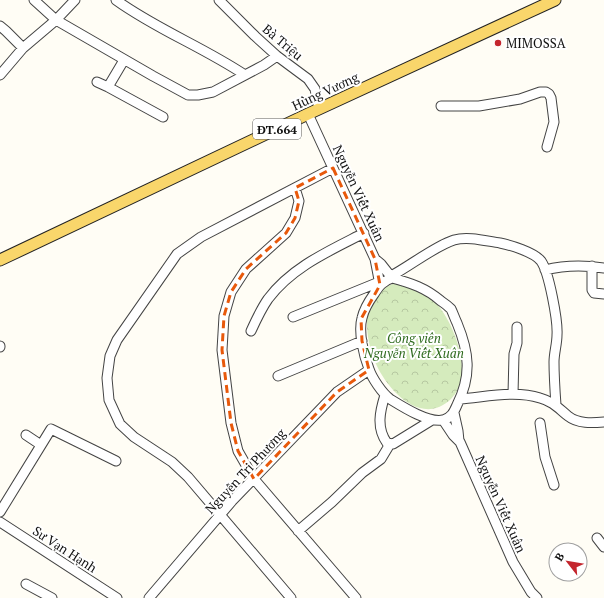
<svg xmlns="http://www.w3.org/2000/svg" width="604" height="598" font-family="'PT Serif',serif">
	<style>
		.park { fill: url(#park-crowns) }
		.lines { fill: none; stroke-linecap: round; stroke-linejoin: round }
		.minor-casing { stroke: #444; stroke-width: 11 }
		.major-casing { stroke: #222; stroke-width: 13 }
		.minor { stroke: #fff; stroke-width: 9 }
		.major { stroke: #f9d66b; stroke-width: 11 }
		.marked { fill: none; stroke: #e8590c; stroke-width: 3; stroke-dasharray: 8 5; stroke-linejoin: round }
		.poi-dot { fill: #c4262e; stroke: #fff; stroke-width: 1.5 }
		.labels { text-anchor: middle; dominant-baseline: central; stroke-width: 4; stroke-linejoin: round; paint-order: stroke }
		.shield { fill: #fff; stroke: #585858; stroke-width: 1 }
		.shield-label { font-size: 12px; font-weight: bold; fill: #111 }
		.street-label { font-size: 13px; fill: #111; stroke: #fff }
		.poi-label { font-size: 13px; fill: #111; stroke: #fff; text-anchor: start }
		.park-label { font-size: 13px; font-style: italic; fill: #2f6b1f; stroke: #fff }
	</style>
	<defs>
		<pattern id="park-crowns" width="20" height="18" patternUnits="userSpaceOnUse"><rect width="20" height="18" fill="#d5ebbd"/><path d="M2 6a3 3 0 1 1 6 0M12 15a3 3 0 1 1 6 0" fill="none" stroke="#b6c8a1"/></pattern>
	</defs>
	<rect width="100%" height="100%" fill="#fffdf5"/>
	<path class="park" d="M398,283C404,283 409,286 414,289C423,293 430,297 437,304C455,325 475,377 451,399C422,427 388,391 376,364C369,348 364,325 369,307C370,304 374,301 376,297C382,289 386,285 398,283Z"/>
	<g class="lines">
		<defs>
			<path id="minor" d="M34,0L56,20L153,76L188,95H198L213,92L264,65L277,56
				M116,0C156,29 203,47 245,75
				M219,0L255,36L277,56L308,79L315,89L319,109
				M0,26L6,31L23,48
				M124,60L108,87L163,117
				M0,75L23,48L56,20L75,0
				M97,82L108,87
				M441,106H479L520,99L540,92H546L549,94L551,98L554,122L547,147
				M308,114L375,259L380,285
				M295,188L299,201L295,218L286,233L246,269L231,292L224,316L222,350L231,423L238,451L254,479L356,598
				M375,259L381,264L392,278
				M592,266V290L594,293L604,294
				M545,270C565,265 584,265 604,268
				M391,276C410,266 435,246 454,240C468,236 486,241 500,243C510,245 534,252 541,261C549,272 558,321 557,335C557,344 554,353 554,362C554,376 555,391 556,405
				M392,278C411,283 426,288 441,301C444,303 448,306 451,309C453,313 455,319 457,323C469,352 472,375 457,405C454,412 451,418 443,420C428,423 403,407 390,399C382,393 372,378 369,369C364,356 358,332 362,318C364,309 369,301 374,294C379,286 383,281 392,278Z
				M293,317L379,282
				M251,331C256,320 261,309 268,299C292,267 329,251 364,233
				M0,346V347
				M278,376L362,341
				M513,394L514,354L517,343V327
				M385,395C380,411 376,428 387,443L393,444L432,420
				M460,399C486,397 515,390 540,398C554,402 558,408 568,416C578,424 592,423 604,422
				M454,413L458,431L459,441
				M443,420L453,435L460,442L513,562L531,592L537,598
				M540,423L545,457L554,485
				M26,435L41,445
				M0,512L51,429L116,461
				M0,522L117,598
				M298,531L332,502L362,473L381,459L390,444
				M597,538L604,547
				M26,584L52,598
				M149,598L232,501L337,392L369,370
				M291,598L188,477L172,462L134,437L120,424L109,400L107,378L110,356L117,340L177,254L201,237L333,168"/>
			<path id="major" d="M0,260L308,114L555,0"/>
		</defs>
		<use href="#minor" class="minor-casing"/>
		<use href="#major" class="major-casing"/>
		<use href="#minor" class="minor"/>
		<use href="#major" class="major"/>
	</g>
	<path class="marked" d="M333,168L375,259L380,285L361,319L362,341L369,370L337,392L254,479L238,451L231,423L222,350L224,316L231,292L246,269L286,233L295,218L299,201L295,188Z"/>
	<circle class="poi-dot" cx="498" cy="43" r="4"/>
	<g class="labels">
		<rect class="shield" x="253" y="119" width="48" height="20" rx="3"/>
		<g class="shield-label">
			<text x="277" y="129">ĐT.664</text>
		</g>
		<g class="street-label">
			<text transform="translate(283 42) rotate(40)">Bà Triệu</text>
			<text transform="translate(325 91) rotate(-25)">Hùng Vương</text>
			<text transform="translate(359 193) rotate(65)">Nguyễn Viết Xuân</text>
			<text transform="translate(245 471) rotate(-47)">Nguyễn Tri Phương</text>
			<text transform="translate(501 504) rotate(66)">Nguyễn Viết Xuân</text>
			<text transform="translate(65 549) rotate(33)">Sư Vạn Hạnh</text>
		</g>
		<g class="poi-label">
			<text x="506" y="43">MIMOSSA</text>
		</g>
		<g class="park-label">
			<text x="414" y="338">Công viên<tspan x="414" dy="15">Nguyễn Viết Xuân</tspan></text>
		</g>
	</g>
	<g transform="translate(568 562) rotate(301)"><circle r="19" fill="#ffffff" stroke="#a0a0a0"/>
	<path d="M0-3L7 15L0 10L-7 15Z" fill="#c4262e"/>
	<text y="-6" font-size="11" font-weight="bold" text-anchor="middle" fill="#111111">B</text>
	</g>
</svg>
